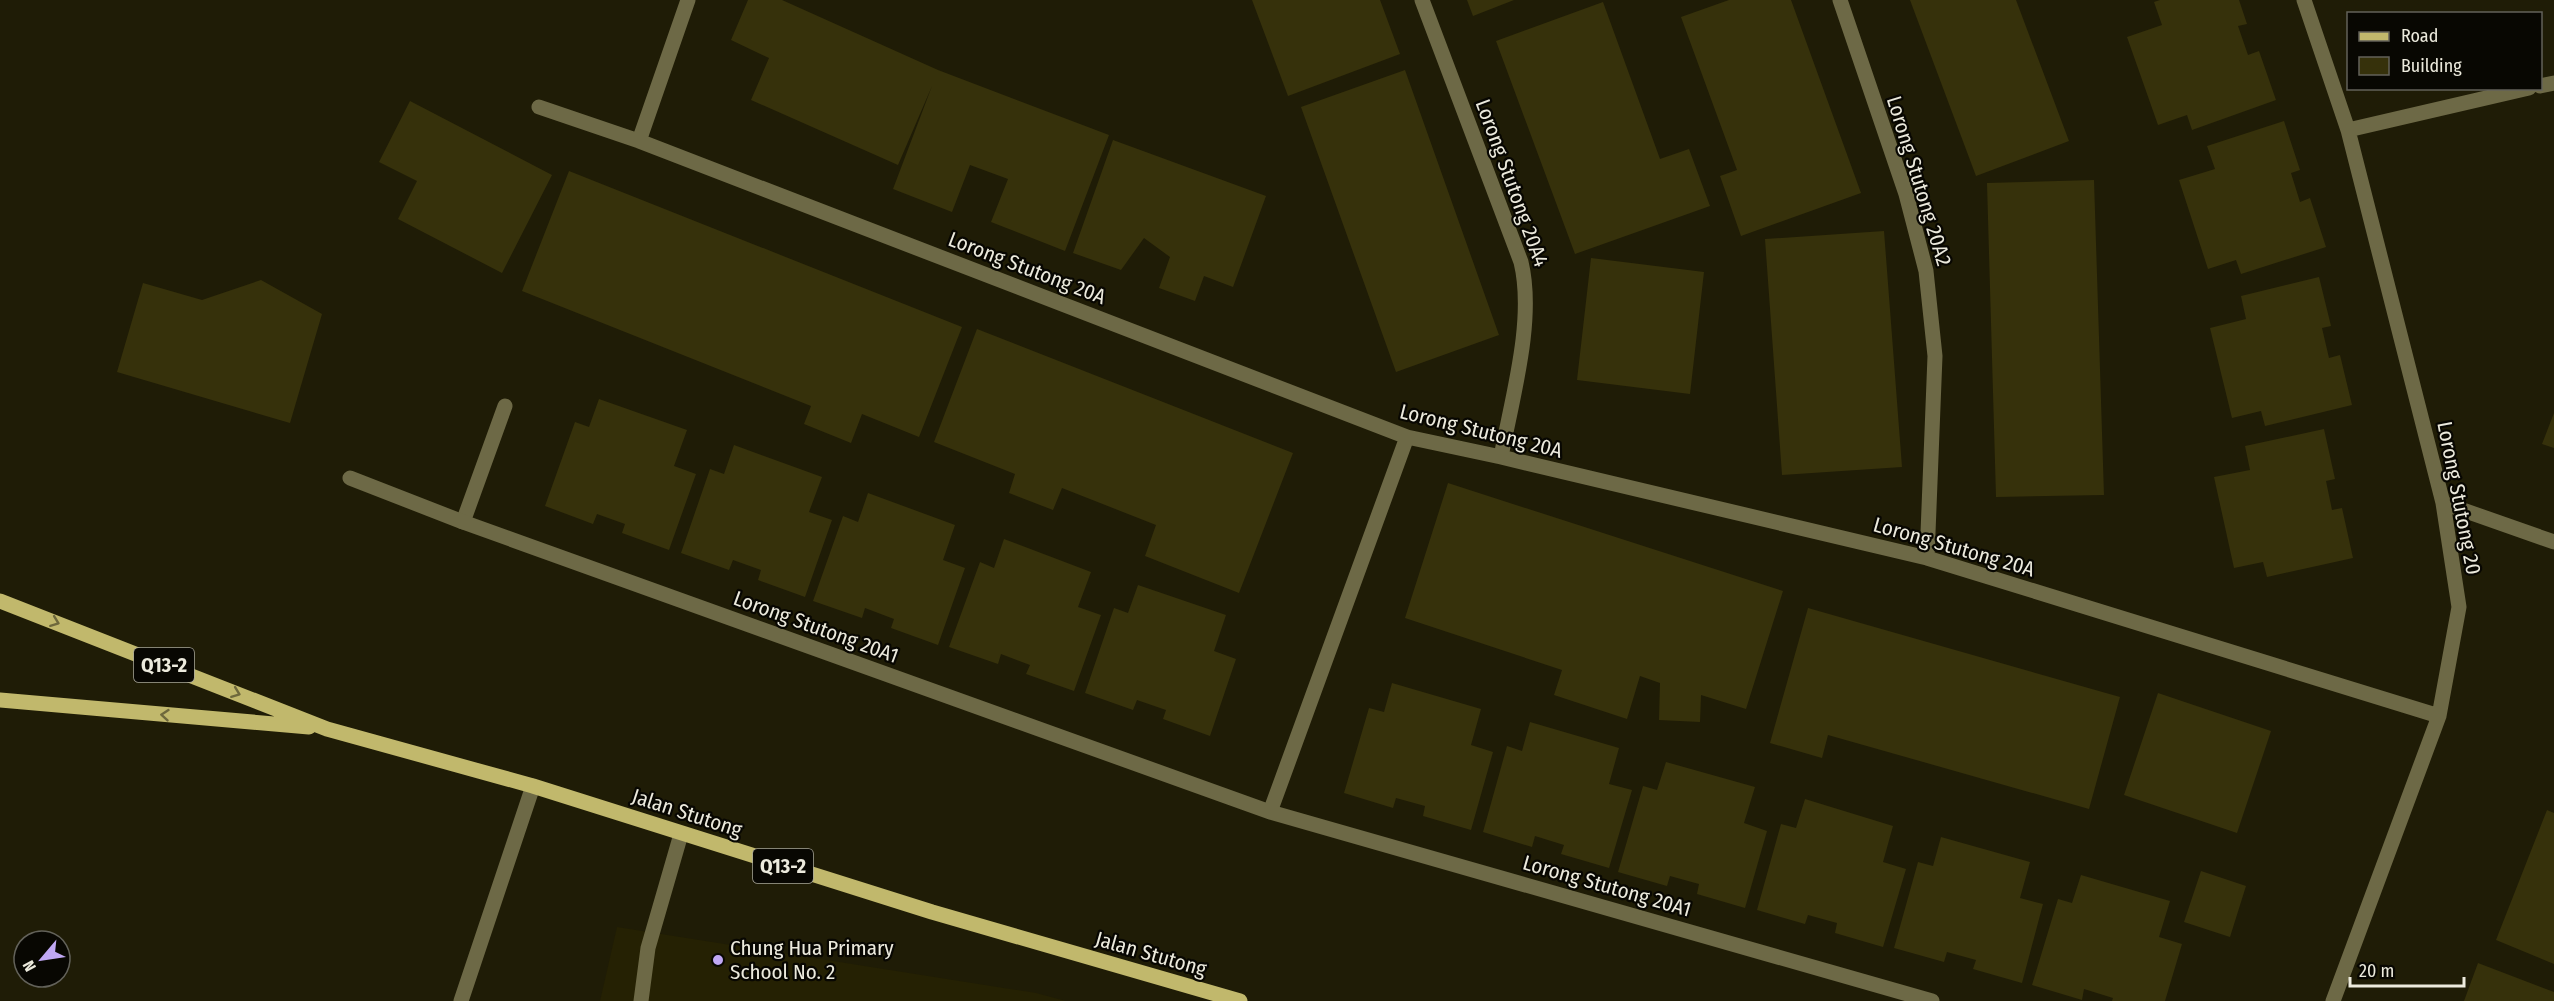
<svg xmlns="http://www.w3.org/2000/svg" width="2554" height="1001" font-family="'Fira Sans Condensed',sans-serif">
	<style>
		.built { fill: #252103 }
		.building { fill: #36310b }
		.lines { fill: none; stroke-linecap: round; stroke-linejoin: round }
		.service { stroke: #6d6946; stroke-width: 15 }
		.minor { stroke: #6d6946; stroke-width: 15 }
		.primary { stroke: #c1b86c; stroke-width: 15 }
		.oneway { stroke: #6e683c }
		.poi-dot { fill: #c0a8f4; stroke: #080702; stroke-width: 2 }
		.labels { text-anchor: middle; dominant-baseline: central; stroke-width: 4.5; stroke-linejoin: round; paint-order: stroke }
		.shield { fill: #080702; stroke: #a8a69b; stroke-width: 1.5 }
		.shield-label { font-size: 20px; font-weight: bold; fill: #eceadd }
		.street-label { font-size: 21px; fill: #eceadd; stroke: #080702 }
		.poi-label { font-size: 21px; fill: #eceadd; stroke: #080702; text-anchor: start }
	</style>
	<rect width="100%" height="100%" fill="#1f1c06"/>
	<path class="built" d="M617,927L1036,993L1066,1001H600Z"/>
	<path class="building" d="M748,0H782L938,70L1109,135L1065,251L991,222L1008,179L970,165L952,212L893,189L932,86L898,165L751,100L769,58L731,40Z
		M1252,0H1380L1400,54L1288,96Z
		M1467,0H1514L1473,16Z
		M1729,0H1791L1861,193L1741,236L1720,176L1737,170L1681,17Z
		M1910,0H2016L2069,141L1976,176Z
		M2160,0H2239L2247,24L2238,26L2248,55L2259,51L2276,100L2192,130L2187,115L2158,125L2127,37L2162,25L2154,2Z
		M1603,2L1660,159L1689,149L1710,206L1575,254L1496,41Z
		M1405,70L1499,335L1396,372L1301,107Z
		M410,101L552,175L502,273L398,219L417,181L379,162Z
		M2284,121L2300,170L2291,173L2300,202L2310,198L2326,247L2241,274L2236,260L2208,269L2179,180L2215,169L2207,146Z
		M1113,140L1266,196L1233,287L1204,276L1195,301L1159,288L1170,257L1144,238L1121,270L1073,253Z
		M569,171L962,327L919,437L862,414L851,443L804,424L811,406L522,291Z
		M2094,180L2104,495L1996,497L1987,183Z
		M1884,231L1902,467L1782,475L1765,239Z
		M1591,258L1704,272L1690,394L1577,380Z
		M2319,277L2331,326L2322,328L2329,358L2340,355L2352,405L2265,426L2261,411L2232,418L2210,328L2246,319L2241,296Z
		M261,280L322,314L290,423L117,372L143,283L202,300Z
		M977,329L1293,453L1239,593L1145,556L1156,525L1062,488L1053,510L1009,493L1015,474L934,442Z
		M599,399L687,430L674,466L696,474L669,550L622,533L625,524L597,514L593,524L545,506L575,422L589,427Z
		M2554,413V448L2542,444Z
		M2324,429L2335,479L2326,481L2332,510L2342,508L2353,558L2267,577L2263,562L2234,568L2214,477L2250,470L2245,446Z
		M734,445L822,477L809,512L832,520L805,597L758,580L761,570L733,560L729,570L681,553L710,469L724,474Z
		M1448,483L1783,591L1746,709L1701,695L1700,722L1659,720L1660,683L1640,676L1627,719L1554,695L1562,670L1405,618Z
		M868,493L955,525L943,560L965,568L938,645L891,628L894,619L865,608L862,618L813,601L843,516L858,522Z
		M1004,539L1091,572L1078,607L1101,615L1074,691L1026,674L1030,665L1001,654L998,664L949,647L980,562L994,568Z
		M1138,585L1226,615L1214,651L1236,659L1210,736L1163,719L1166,710L1137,700L1133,710L1085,693L1114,608L1128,613Z
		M1808,608L2120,697L2089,809L1828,735L1822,758L1770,743Z
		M1392,683L1481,709L1471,745L1493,752L1471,830L1423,816L1425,806L1396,798L1393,808L1344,793L1369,708L1384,712Z
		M2158,693L2271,731L2237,833L2124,795Z
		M1530,722L1619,748L1609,784L1632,790L1609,868L1561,854L1564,845L1535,836L1532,847L1483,832L1507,746L1522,751Z
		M1666,762L1755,787L1744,823L1767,831L1745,908L1697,894L1699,884L1670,876L1667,886L1618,872L1643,786L1657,790Z
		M1805,799L1893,826L1883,862L1906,869L1883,947L1835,933L1837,923L1808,915L1805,924L1757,910L1781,824L1796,828Z
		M2547,810L2554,813V964L2496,940Z
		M1941,837L2030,862L2020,898L2043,904L2022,983L1973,969L1976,960L1947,952L1944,962L1894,948L1918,862L1933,866Z
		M2201,871L2246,886L2230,937L2184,922Z
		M2081,875L2170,901L2159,937L2182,944L2165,1001H2112L2113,998L2084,989L2082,1000L2032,985L2058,899L2072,903Z
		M2478,963L2554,992V1001H2464Z"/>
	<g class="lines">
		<path class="service" d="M463,522L505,406
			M461,1001L533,786
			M641,1001L648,948L681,834"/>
		<path class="minor" d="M1422,0L1521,262C1535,320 1512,398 1501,457
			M1840,0L1906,194L1926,271L1935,356L1927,558
			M2304,0L2348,130L2443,503L2459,607L2439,716L2333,1001
			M2540,86L2554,83
			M539,107L639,141L1407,437L1501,457L1927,558L2439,716
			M2348,130L2529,88
			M639,141L688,0
			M350,478L463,522L1270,812L1932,1001
			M2443,503L2554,542
			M1270,812L1407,437"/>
		<path class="primary" d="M0,601L327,729L533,786L932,912L1240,1001
			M0,700L309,727"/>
	</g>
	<defs><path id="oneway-chevron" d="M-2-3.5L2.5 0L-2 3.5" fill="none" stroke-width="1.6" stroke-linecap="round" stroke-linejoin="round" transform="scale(1.5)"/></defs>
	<g class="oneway">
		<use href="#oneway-chevron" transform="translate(55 622) rotate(21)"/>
		<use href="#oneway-chevron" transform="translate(236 693) rotate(21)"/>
		<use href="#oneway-chevron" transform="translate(165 715) rotate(-175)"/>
	</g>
	<circle class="poi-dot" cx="718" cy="960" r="6"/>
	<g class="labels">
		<g class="shield">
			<rect x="134" y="648" width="60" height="34" rx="4.5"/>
			<rect x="753" y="849" width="60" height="34" rx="4.5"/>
		</g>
		<g class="shield-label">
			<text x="164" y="665">Q13-2</text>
			<text x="783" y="866">Q13-2</text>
		</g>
		<g class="street-label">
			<text transform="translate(1919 181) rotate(73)">Lorong Stutong 20A2</text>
			<text transform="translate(1512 183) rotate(70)">Lorong Stutong 20A4</text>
			<text transform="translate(1027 268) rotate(21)">Lorong Stutong 20A</text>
			<text transform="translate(1481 431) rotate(14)">Lorong Stutong 20A</text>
			<text transform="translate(2459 498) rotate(79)">Lorong Stutong 20</text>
			<text transform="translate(1954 547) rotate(16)">Lorong Stutong 20A</text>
			<text transform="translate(816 627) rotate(20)">Lorong Stutong 20A1</text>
			<text transform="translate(687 813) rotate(18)">Jalan Stutong</text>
			<text transform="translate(1607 886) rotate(16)">Lorong Stutong 20A1</text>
			<text transform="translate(1151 954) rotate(16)">Jalan Stutong</text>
		</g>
		<g class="poi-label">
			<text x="730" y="948">Chung Hua Primary<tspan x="730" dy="24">School No. 2</tspan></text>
		</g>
	</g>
	<rect x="2347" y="12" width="195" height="78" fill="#080702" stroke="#63625a" stroke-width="1.5"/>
	<rect x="2359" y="32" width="30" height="9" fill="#c1b86c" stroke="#63625a" stroke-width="1.5"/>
	<text x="2401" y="42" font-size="18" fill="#eceadd">Road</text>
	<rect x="2359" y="57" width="30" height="18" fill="#36310b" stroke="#63625a" stroke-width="1.5"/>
	<text x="2401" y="72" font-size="18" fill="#eceadd">Building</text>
	<g transform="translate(42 959) rotate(241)"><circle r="28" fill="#080702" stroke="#63625a" stroke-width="1.5"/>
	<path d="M0-4.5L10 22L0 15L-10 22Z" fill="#c0a8f4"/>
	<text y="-9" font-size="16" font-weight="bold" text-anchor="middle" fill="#eceadd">N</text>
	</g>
	<path d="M2350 977v9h114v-9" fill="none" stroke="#eceadd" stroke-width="3"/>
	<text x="2359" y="977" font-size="18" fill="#eceadd" stroke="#080702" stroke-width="4.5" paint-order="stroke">20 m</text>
</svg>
